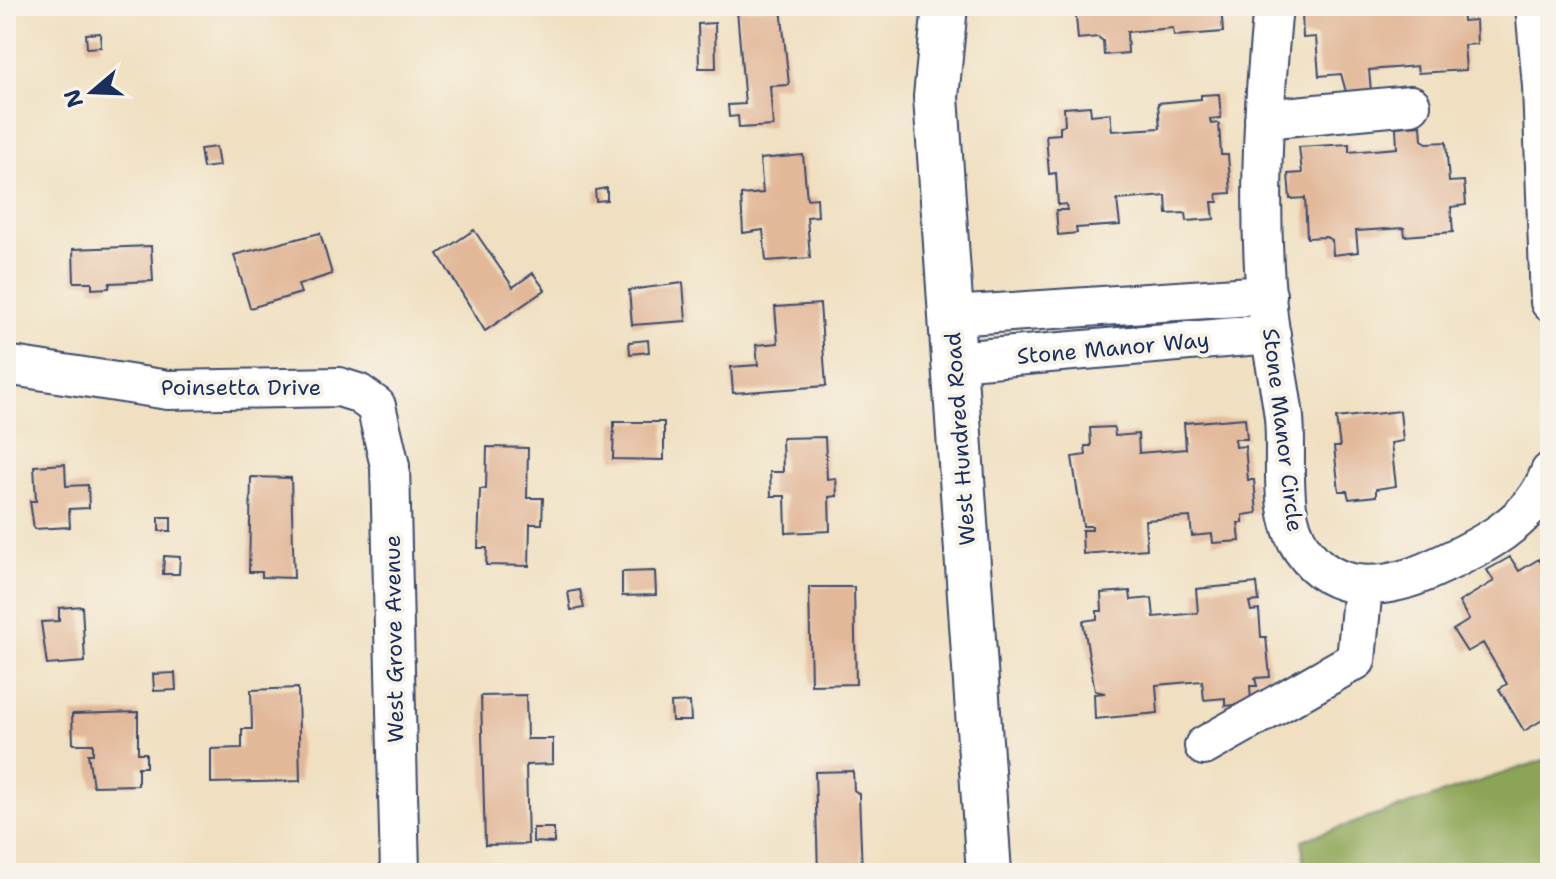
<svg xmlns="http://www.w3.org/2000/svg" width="1556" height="879" font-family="'Shantell Sans',sans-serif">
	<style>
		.forest { fill: #8ca454; stroke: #546a59; stroke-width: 2 }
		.building { fill: #e2b899 }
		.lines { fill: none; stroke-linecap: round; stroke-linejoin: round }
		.minor-casing { stroke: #3b4a6d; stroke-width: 42 }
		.major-casing { stroke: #3b4a6d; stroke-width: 48 }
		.minor { stroke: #fff; stroke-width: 38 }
		.major { stroke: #fff; stroke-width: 44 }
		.labels { text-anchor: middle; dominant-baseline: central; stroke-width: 8; stroke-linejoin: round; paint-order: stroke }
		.street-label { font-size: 22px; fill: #1b2f5e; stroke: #f7f3e8 }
	</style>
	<rect width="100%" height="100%" fill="#f7f3e8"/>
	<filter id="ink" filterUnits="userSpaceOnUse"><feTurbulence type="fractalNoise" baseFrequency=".0125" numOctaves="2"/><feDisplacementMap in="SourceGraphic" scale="16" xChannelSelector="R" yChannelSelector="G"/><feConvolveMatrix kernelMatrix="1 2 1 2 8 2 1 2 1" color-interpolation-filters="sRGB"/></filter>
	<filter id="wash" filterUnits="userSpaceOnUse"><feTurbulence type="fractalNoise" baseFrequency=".006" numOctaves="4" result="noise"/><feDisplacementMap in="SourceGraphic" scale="32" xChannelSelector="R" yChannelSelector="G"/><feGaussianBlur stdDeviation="1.8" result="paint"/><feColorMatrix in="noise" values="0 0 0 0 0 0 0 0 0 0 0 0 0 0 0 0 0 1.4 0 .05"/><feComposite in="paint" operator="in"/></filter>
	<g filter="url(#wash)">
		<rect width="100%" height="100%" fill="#f0e0c1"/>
		<path class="forest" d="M1550,758V873H1305L1302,840Z"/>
		<g id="blocks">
			<path class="building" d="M1075,6H1221L1223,32L1174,36L1173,28L1127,32L1128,53L1104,55L1103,41L1098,37L1078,39Z
				M1315,6H1462L1463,21L1476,20L1477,44L1464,45L1466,70L1418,73L1417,66L1369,70L1371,91L1346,92L1341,74L1319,76L1316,37L1303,38L1302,13H1315Z
				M781,7L789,85L770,86L773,126L739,128L738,116L729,117L728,105L745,104L737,10Z
				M715,23L716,68H699L698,24Z
				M100,33L101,47L87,48L86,34Z
				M1219,94L1221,118L1210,119L1211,124L1219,123L1221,155H1228L1231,193L1217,194L1218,202H1212L1214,219L1187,221L1186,213L1167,214L1166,196L1117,200L1120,225L1076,228L1077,233L1058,235L1056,210H1067L1066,204L1058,205L1056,173L1049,174L1046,135L1060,134V126L1065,125L1064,108L1090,106L1091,115L1110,113L1112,131L1160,128L1158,103L1201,99V95Z
				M1421,125L1422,140L1427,143L1446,142L1449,182L1464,181L1466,205L1451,207L1453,232L1405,236L1404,228L1356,231L1358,252L1333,255L1332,240L1326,237L1307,238L1305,198L1290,199L1288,174L1302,173L1299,147L1349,144V152L1397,148L1396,127Z
				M216,147L219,166L203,168L200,149Z
				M803,155L807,199L817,198L818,216L807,217L810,258L766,261L763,230L743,233L741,195L763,193L760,159Z
				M607,188V200L596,201L595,190Z
				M474,230L513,287L533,273L545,290L485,331L438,254Z
				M320,233L332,274L298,285L301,293L250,308L234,255Z
				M151,246L153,281L110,283L109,288L92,289V282H74L73,249Z
				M683,283L686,321L632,325L629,290Z
				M820,304L826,386L733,393L731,367L758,365L756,345L778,343L775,307Z
				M648,340L649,352L630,354L629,342Z
				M1400,411L1403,441L1391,443L1396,486L1376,489V496L1349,499L1347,491H1339L1334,447H1340L1336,418Z
				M1245,418L1247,439H1235L1236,447L1245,446L1248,480H1254L1257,513L1243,515V523H1238L1240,541L1213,543L1212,534L1192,536L1190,517L1145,520L1147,549L1083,554L1082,530H1092V526H1083L1072,457L1086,455L1085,446H1091L1090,428L1114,427L1115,436L1138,434L1139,453L1186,449L1184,423Z
				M614,422H664V460L613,459Z
				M825,437L827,479L836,478L837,496L829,497L830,531L786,533L785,496H771L770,472H783L782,438Z
				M487,447L528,448L527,498H543L542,524H530L529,566L486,565L487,548H478L480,489H486Z
				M65,464L66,486L88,485L89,508L69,509L70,527L34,529L30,501H36L34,466Z
				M251,477L291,478L294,578L262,577V572H249Z
				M159,517H171V531H159Z
				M164,556L180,557L179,574H163Z
				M1510,557L1519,571L1539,559L1550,578V729L1544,719L1524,731L1499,689L1507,684L1483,643L1467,652L1453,630L1469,620L1459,602L1494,581L1487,570Z
				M655,571L656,595L622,596V572Z
				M1257,583L1259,601L1249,602L1251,611L1259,610L1261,637H1266L1270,677L1255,678L1257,686H1250L1251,703L1225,706V698L1204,700L1202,681L1156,685L1158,713L1095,719L1094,694L1105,693L1095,691L1083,621L1097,619V611H1102L1101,593L1130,591L1131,600L1152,598L1154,617L1198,613L1196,589Z
				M809,587H854L856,684L811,685Z
				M580,590L584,608L571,610L568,592Z
				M82,606L85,662L47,665L41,622L59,621V608Z
				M175,673L176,690L154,691L153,674Z
				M298,688L300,781L211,783V749L242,748V729H252L251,690Z
				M526,695L527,739H553V764L526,765L528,844L485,845L481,696Z
				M690,702L691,721H672L671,703Z
				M138,712V753H146V767H138V785L93,786L88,754H93V744H73L72,714Z
				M853,771L854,790L859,794L862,873H818L815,772Z
				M533,828H554V843L533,842Z
				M1163,866L1165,873H1138V872Z"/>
		</g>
	</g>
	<g filter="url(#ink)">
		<use href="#blocks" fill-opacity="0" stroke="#3b4a6d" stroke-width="2"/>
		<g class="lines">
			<defs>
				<path id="minor" d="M1273,6C1263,109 1257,213 1268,316C1272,350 1280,384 1284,418C1288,459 1277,513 1302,549C1334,596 1387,590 1432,569C1479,548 1532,523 1550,472
					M1535,6L1542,86L1550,302
					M1264,119L1411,105
					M951,316L1267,295
					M955,361L1271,334
					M6,365L168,390L339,387L358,393L376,406L390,466L400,873
					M1204,746L1356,660L1363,586"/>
				<path id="major" d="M945,6L936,97L989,873"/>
			</defs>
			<use href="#minor" class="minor-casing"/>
			<use href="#major" class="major-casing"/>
			<use href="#minor" class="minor"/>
			<use href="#major" class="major"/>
		</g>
	</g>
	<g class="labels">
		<g class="street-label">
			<text transform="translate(1113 348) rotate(-5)">Stone Manor Way</text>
			<text x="241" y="387">Poinsetta Drive</text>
			<text transform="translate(1283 430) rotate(83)">Stone Manor Circle</text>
			<text transform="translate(960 439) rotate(-94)">West Hundred Road</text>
			<text transform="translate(394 639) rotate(-91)">West Grove Avenue</text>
		</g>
	</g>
	<rect width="1556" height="879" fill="none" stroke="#f7f3e8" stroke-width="32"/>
	<g transform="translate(92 92) rotate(251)" stroke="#f7f3e8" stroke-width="6" paint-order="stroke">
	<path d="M0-6L14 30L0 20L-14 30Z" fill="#1b2f5e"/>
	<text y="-12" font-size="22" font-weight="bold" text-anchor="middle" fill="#1b2f5e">N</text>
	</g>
</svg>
